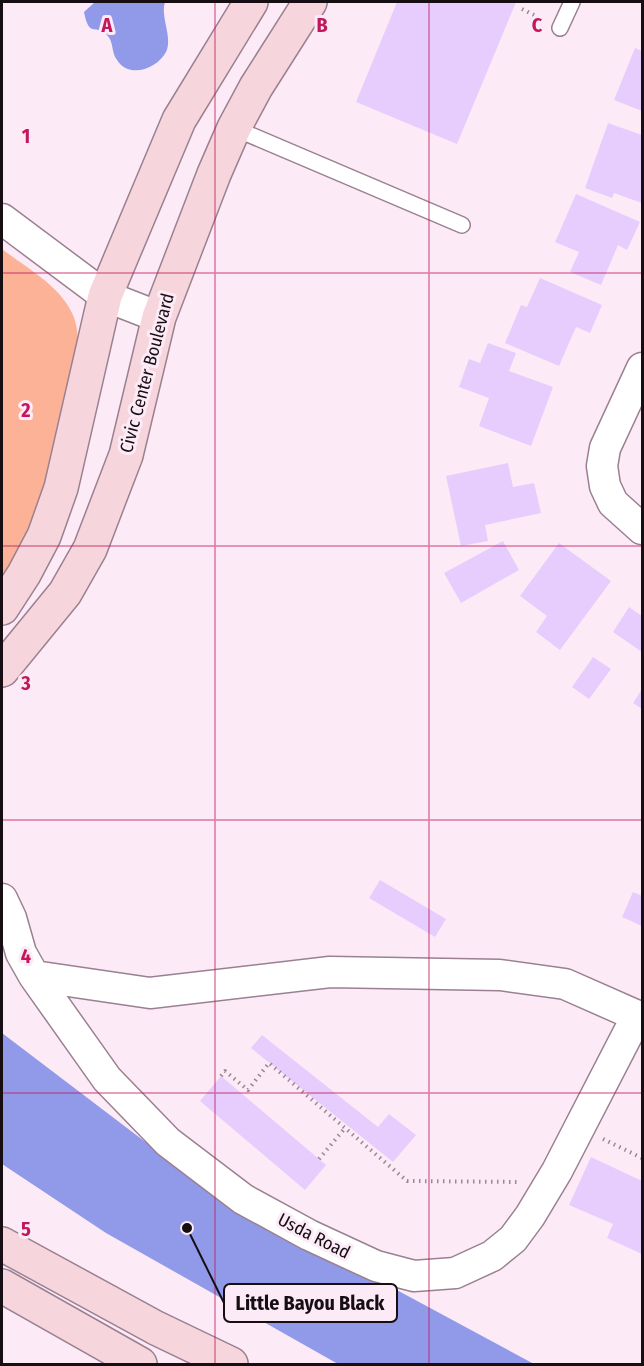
<svg xmlns="http://www.w3.org/2000/svg" width="644" height="1366" font-family="'Fira Sans Condensed',sans-serif">
	<style>
		.green { fill: #fbb297 }
		.water { fill: #909ae9 }
		.building { fill: #e6cdfd }
		.lines { fill: none; stroke-linecap: round; stroke-linejoin: round }
		.lane-casing { stroke: #9a8091; stroke-width: 18 }
		.street-casing { stroke: #9a8091; stroke-width: 33 }
		.secondary-casing { stroke: #9a8091; stroke-width: 36 }
		.path { stroke: #988a93; stroke-width: 4; stroke-dasharray: 1.5 4.5; stroke-linecap: butt }
		.lane { stroke: #fff; stroke-width: 15 }
		.street { stroke: #fff; stroke-width: 30 }
		.secondary { stroke: #f6d6dc; stroke-width: 33 }
		.grid { fill: none; stroke: #c2185b; stroke-width: 1.5; stroke-opacity: 0.55 }
		.labels { text-anchor: middle; dominant-baseline: central; stroke-width: 6; stroke-linejoin: round; paint-order: stroke }
		.street-label { font-size: 18px; fill: #170e14; stroke: #fcebf6 }
		.grid-label { font-size: 20px; text-anchor: middle; font-weight: bold; fill: #c2185b; stroke: #fcebf6; stroke-width: 6; stroke-linejoin: round; paint-order: stroke }
		.leader { fill: none; stroke: #170e14; stroke-width: 2 }
		.callout-dot { fill: #170e14; stroke: #fcebf6; stroke-width: 2 }
		.callout { fill: #fcebf6; stroke: #170e14; stroke-width: 2 }
		.callout-label { font-size: 20px; text-anchor: middle; font-weight: bold; fill: #170e14 }
	</style>
	<rect width="100%" height="100%" fill="#fcebf6"/>
	<path class="green" d="M2,249C25,267 59,285 72,313C85,340 73,374 66,402C52,462 37,525 2,577Z"/>
	<path class="water" d="M95,2H165C160,17 173,37 166,52C157,69 129,79 117,60C111,52 114,42 107,35C96,23 89,39 84,12Z
		M2,1033L202,1185L534,1364H338L106,1233L2,1164Z"/>
	<path class="building" d="M397,2H516L457,144L356,102Z
		M635,48L642,51V111L614,100Z
		M608,123L642,135V203L614,193L612,198L585,188Z
		M576,194L640,222L627,250L618,245L601,285L570,272L579,252L555,242Z
		M540,278L602,305L590,333L576,327L559,366L505,343L521,305L527,307Z
		M488,343L516,353L509,371L553,387L531,446L479,426L489,398L459,387L469,359L480,363Z
		M508,463L513,487L534,483L541,513L485,525L488,541L461,546L446,476Z
		M503,541L519,570L461,603L444,573Z
		M559,543L611,581L560,650L536,632L547,616L520,596Z
		M629,607L642,616V652L613,632Z
		M593,657L611,669L589,699L572,687Z
		M642,689V709L633,703Z
		M380,880L446,919L435,937L369,898Z
		M633,892L642,896V926L622,917Z
		M262,1035L378,1127L389,1114L416,1135L393,1162L251,1048Z
		M221,1076L326,1165L305,1190L200,1101Z
		M591,1157L642,1181V1254L607,1238L613,1224L569,1205Z"/>
	<g class="lines">
		<defs>
			<path id="lane" d="M560,28L572,2
				M234,128L462,225"/>
			<path id="street" d="M2,219L105,296L159,317
				M642,368L605,448L602,466L605,486L613,503L642,529
				M2,899L11,918L21,953L34,976L107,1079L168,1142L243,1199L309,1235L376,1266L414,1276L455,1273L492,1256L513,1239L530,1216L557,1171L637,1016
				M34,976L150,993L330,972L500,975L565,984L642,1018"/>
			<path id="secondary" d="M2,608L24,574L44,536L61,488L105,296L179,120L251,2
				M2,670L65,593L90,549L126,455L159,317L214,174L234,128L256,87L310,2
				M2,1244L156,1328L231,1364
				M2,1286L140,1364"/>
		</defs>
		<use href="#lane" class="lane-casing"/>
		<use href="#street" class="street-casing"/>
		<use href="#secondary" class="secondary-casing"/>
		<path class="path" d="M522,9L544,20
			M221,1076L225,1071L248,1090L269,1063L407,1181L519,1182
			M603,1139L642,1158
			M319,1159L345,1128"/>
		<use href="#lane" class="lane"/>
		<use href="#street" class="street"/>
		<use href="#secondary" class="secondary"/>
	</g>
	<path class="grid" d="M215,2V1364M429,2V1364M2,273H642M2,546H642M2,820H642M2,1093H642"/>
	<g class="labels">
		<g class="street-label">
			<text transform="translate(147 373) rotate(-75)">Civic Center Boulevard</text>
			<text transform="translate(314 1236) rotate(27)">Usda Road</text>
		</g>
	</g>
	<g class="grid-label">
		<text x="107" y="32">A</text>
		<text x="322" y="32">B</text>
		<text x="537" y="32">C</text>
		<text x="26" y="143">1</text>
		<text x="26" y="417">2</text>
		<text x="26" y="690">3</text>
		<text x="26" y="963">4</text>
		<text x="26" y="1236">5</text>
	</g>
	<path class="leader" d="M187 1228L224 1303"/>
	<circle class="callout-dot" cx="187" cy="1228" r="6"/>
	<rect class="callout" x="224" y="1284" width="173" height="38" rx="6"/>
	<g class="callout-label">
		<text x="310" y="1310">Little Bayou Black</text>
	</g>
	<rect width="644" height="1366" fill="none" stroke="#170e14" stroke-width="6"/>
</svg>
